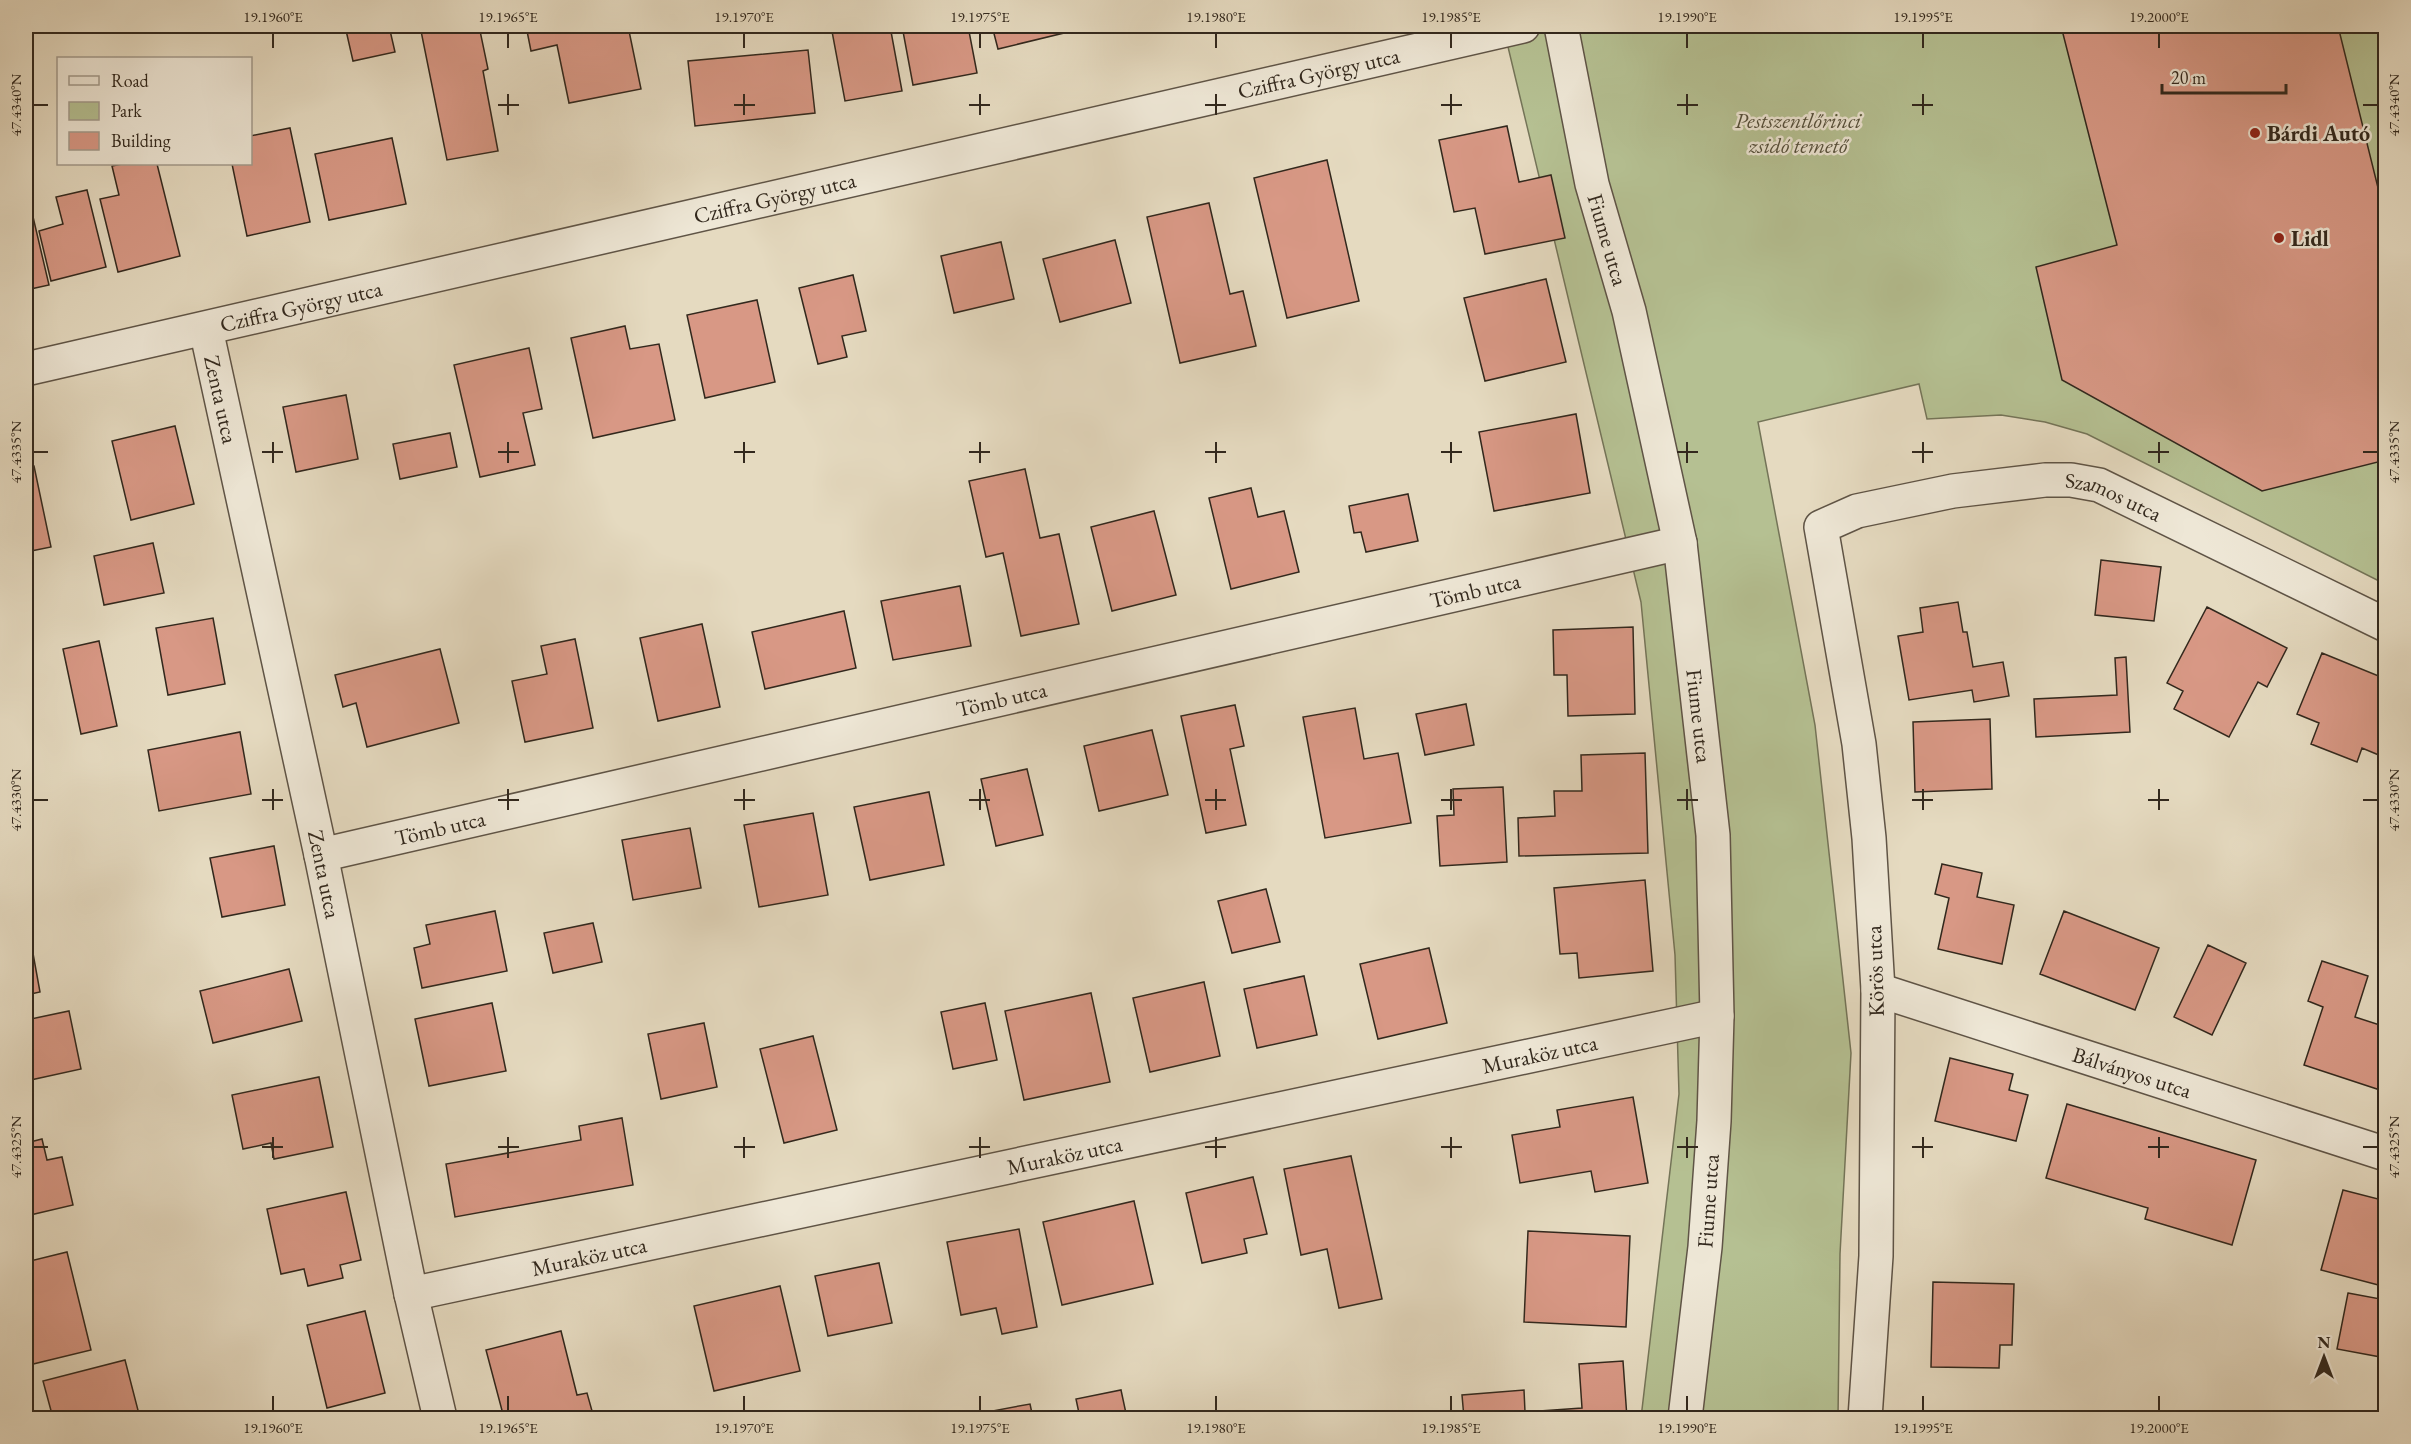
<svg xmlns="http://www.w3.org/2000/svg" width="2411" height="1444" font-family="'EB Garamond',serif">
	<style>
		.green { fill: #b5c092; stroke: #747458; stroke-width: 1.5 }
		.building { fill: #d89885; stroke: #32281d; stroke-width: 1.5 }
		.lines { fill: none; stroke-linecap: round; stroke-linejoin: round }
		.minor-casing { stroke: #5f5446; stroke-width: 36 }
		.minor { stroke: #eee7d6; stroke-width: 33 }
		.ticks { fill: none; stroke: #32281d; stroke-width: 2 }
		.poi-dot { fill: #8f2418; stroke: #eee7d6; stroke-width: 2 }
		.labels { text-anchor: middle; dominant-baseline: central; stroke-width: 5; stroke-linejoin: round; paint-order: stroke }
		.street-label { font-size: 22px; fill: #32281d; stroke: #eee7d6 }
		.park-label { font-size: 22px; font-style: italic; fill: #534e3a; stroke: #eee7d6 }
		.poi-label { font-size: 22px; font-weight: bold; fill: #32281d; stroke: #eee7d6; text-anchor: start }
		.neatline { fill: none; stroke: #32281d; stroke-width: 2 }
		.ticks-label { font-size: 15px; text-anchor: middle; fill: #32281d }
	</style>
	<rect width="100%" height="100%" fill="#e5dac0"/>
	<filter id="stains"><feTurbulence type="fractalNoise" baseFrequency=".00333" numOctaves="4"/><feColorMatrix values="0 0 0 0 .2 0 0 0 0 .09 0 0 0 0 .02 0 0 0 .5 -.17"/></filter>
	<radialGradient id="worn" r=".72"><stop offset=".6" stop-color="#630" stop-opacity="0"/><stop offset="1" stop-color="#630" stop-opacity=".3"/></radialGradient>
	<path class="green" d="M1503,26H2385V584L2087,434L2045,422L2001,415L1927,419L1919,384L1758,422L1815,725L1851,1053L1840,1254L1838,1418H1641L1679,1094L1675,955L1641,602Z"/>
	<path class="building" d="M345,26H389L395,52L353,61Z
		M420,26H479L488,69L483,71L498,151L447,160Z
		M526,26H628L641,89L569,103L557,45L531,51Z
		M831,26H890L902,91L845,101Z
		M902,26H968L977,73L913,85Z
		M992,26H1093L998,49Z
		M2061,26H2338L2386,220V460L2262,491L2062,380L2036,267L2117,245Z
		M808,50L815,113L695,126L688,61Z
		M1507,126L1519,182L1551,175L1565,238L1485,254L1475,208L1454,212L1439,140Z
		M290,128L310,222L247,236L232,164H250V136Z
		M392,138L406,204L329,220L315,154Z
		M1327,160L1359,301L1287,318L1254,178Z
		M122,164H157L180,256L118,272L100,199L119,195L112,166Z
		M26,187L49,285L26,290Z
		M87,190L106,267L51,281L39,231L63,224L56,197Z
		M1209,203L1230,294L1243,291L1256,346L1180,363L1147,217Z
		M1115,240L1131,303L1060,322L1043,259Z
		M1001,242L1014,299L954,313L941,256Z
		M853,275L866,331L842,336L847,357L818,364L799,288Z
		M1546,279L1566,362L1485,381L1464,298Z
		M757,300L775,382L705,398L687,315Z
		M625,326L630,349L659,344L675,420L593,438L571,338Z
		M529,348L542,409L523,413L535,465L480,477L454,365Z
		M346,395L358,459L296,472L283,407Z
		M1576,414L1590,493L1494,511L1479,432Z
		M175,426L194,504L131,520L112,441Z
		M450,433L457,467L400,479L393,444Z
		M34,466L51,547L26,552V467Z
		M1025,469L1040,538L1059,534L1079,624L1021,636L1003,553L986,557L969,481Z
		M1251,488L1258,517L1284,511L1299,572L1231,589L1209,498Z
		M1408,494L1418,541L1366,552L1361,532L1354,533L1349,506Z
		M1154,511L1176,595L1112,611L1091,527Z
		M153,543L164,593L104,605L94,556Z
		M2101,560L2161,567L2154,621L2095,615Z
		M960,586L971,646L893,660L881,601Z
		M1958,602L1963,632H1967L1973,667L2003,662L2009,696L1974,702L1972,690L1909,700L1898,636L1923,632L1920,608Z
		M2207,607L2287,648L2267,687L2258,682L2229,737L2174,709L2183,691L2167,683Z
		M844,611L856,668L765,689L752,632Z
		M213,618L225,684L168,695L156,628Z
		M702,624L720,707L658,721L640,638Z
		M1633,627L1635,714L1568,716L1567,675H1554L1553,630Z
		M575,639L593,728L525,742L512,681L547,674L541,646Z
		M99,641L117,726L81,734L63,649Z
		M440,649L459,723L367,747L356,703L343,707L335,675Z
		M2322,653L2386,679V758L2362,748L2357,762L2311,744L2319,723L2297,714Z
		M2126,657L2130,732L2036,737L2034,699L2117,695L2115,658Z
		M1466,704L1474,745L1425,755L1416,714Z
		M1235,705L1244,746L1230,749L1246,825L1206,833L1181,716Z
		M1355,708L1364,759L1398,753L1411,823L1325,838L1303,717Z
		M1990,719L1992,789L1915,792L1913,722Z
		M1152,730L1168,795L1099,811L1084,746Z
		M240,732L251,794L159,811L148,750Z
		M1645,753L1648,853L1519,856L1518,818L1555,816L1554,791H1582L1581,755Z
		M1027,769L1043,835L996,846L981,779Z
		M1503,787L1507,862L1440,866L1437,816L1454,815L1453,789Z
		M929,792L944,865L870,880L854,807Z
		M813,813L828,895L759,907L744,825Z
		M690,828L701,888L633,900L622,840Z
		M274,846L285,905L222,917L210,858Z
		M1942,864L1982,873L1977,897L2014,905L2002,964L1938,949L1949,898L1935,894Z
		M1645,880L1653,971L1579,978L1577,953L1560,954L1554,888Z
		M1266,889L1280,942L1232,953L1218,901Z
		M495,911L507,971L422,988L414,948L430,944L426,925Z
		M2064,911L2159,948L2135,1010L2040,974Z
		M593,923L602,962L553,973L544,933Z
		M2208,945L2246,963L2212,1035L2174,1017Z
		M32,948L40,992L26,995V949Z
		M1429,948L1447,1023L1378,1039L1360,964Z
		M2322,961L2368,976L2355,1017L2386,1027V1074L2380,1090L2304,1065L2323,1007L2308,1001Z
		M289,969L302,1021L213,1043L200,991Z
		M1304,976L1317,1035L1257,1048L1244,989Z
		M1204,982L1220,1056L1150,1072L1133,998Z
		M1091,993L1110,1082L1024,1100L1005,1011Z
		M492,1003L506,1071L429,1086L415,1019Z
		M985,1003L997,1060L953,1069L941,1012Z
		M69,1011L81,1069L26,1081V1020Z
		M704,1023L717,1087L661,1099L648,1034Z
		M813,1036L837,1130L784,1143L760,1049Z
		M1950,1058L2013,1074L2009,1090L2028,1095L2016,1141L1935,1121Z
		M319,1077L333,1147L274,1159L271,1143L243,1149L232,1095Z
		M1633,1097L1648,1183L1595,1192L1591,1171L1520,1183L1512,1135L1560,1127L1557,1110Z
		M2067,1104L2256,1160L2232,1245L2145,1219L2148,1208L2046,1178Z
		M622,1118L633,1185L455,1217L446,1164L581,1140L579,1126Z
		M42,1139L47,1160L62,1157L73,1205L26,1216V1143Z
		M1351,1156L1382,1299L1339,1308L1327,1249L1301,1255L1284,1169Z
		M1253,1177L1267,1234L1244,1239L1247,1253L1202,1263L1186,1193Z
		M2343,1190L2386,1201V1287L2321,1270Z
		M346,1192L361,1260L340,1265L343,1278L308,1286L304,1269L281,1274L267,1209Z
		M1134,1201L1153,1284L1062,1305L1043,1222Z
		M1019,1229L1037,1327L1002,1334L996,1308L961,1315L947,1242Z
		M1528,1231L1630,1236L1626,1327L1524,1322Z
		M67,1252L91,1350L29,1365L26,1350V1262Z
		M879,1263L892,1323L828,1336L815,1276Z
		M1933,1282L2014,1284L2012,1345H2000L1999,1368L1931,1367Z
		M780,1286L800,1371L714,1391L694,1306Z
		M2348,1293L2386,1300V1358L2337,1349Z
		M365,1311L385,1393L327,1408L307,1325Z
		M561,1331L577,1395L587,1393L594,1418H504L486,1350Z
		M125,1360L140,1418H53L43,1381Z
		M1623,1361L1627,1418H1464L1462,1395L1524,1390L1525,1412L1582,1408L1579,1364Z
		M1121,1390L1127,1418H1080L1076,1399Z
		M1030,1404L1033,1418H960V1417Z"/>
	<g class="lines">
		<defs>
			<g id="minor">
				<path id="s1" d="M1561,26L1592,184L1629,311L1680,543L1713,835L1717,1016L1714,1121L1705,1247L1685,1418"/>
				<path id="s2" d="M206,329L321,855L411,1294L440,1418"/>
				<path id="s3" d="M26,369L1523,26"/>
				<path id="s4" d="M321,855L1680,543"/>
				<path id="s5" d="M1878,990L2386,1154"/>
				<path id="s6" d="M411,1294L1717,1016"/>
				<path id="s7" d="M1865,1418L1876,1256L1878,990L1869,838L1859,744L1821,527L1857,511L1953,491L2045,480H2071L2099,485L2386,625"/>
			</g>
		</defs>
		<use href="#minor" class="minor-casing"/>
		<use href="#minor" class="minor"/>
	</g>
	<path class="ticks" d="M273,33V48M508,33V48M744,33V48M980,33V48M1216,33V48M1451,33V48M1687,33V48M1923,33V48M2159,33V48M508,94V115M744,94V115M980,94V115M1216,94V115M1451,94V115M1687,94V115M1923,94V115M33,105H48M498,105H519M734,105H755M969,105H990M1205,105H1226M1441,105H1462M1677,105H1698M1912,105H1933M2363,105H2378M273,442V463M508,442V463M744,442V463M980,442V463M1216,442V463M1451,442V463M1687,442V463M1923,442V463M2159,442V463M33,452H48M262,452H283M498,452H519M734,452H755M969,452H990M1205,452H1226M1441,452H1462M1677,452H1698M1912,452H1933M2148,452H2169M2363,452H2378M273,789V810M508,789V810M744,789V810M980,789V810M1216,789V810M1451,789V810M1687,789V810M1923,789V810M2159,789V810M33,800H48M262,800H283M498,800H519M734,800H755M969,800H990M1205,800H1226M1441,800H1462M1677,800H1698M1912,800H1933M2148,800H2169M2363,800H2378M273,1137V1158M508,1137V1158M744,1137V1158M980,1137V1158M1216,1137V1158M1451,1137V1158M1687,1137V1158M1923,1137V1158M2159,1137V1158M33,1147H48M262,1147H283M498,1147H519M734,1147H755M969,1147H990M1205,1147H1226M1441,1147H1462M1677,1147H1698M1912,1147H1933M2148,1147H2169M2363,1147H2378M273,1396V1411M508,1396V1411M744,1396V1411M980,1396V1411M1216,1396V1411M1451,1396V1411M1687,1396V1411M1923,1396V1411M2159,1396V1411"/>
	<g class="poi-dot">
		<circle cx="2255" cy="133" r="6"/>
		<circle cx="2279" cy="238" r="6"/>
	</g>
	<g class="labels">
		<g class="street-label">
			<text stroke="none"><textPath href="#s3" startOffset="1326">Cziffra György utca</textPath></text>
			<text stroke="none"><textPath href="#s3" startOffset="768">Cziffra György utca</textPath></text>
			<text stroke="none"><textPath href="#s1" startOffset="219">Fiume utca</textPath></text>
			<text stroke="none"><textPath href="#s3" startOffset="282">Cziffra György utca</textPath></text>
			<text stroke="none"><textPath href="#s2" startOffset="72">Zenta utca</textPath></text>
			<text stroke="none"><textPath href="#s7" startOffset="1197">Szamos utca</textPath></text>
			<text stroke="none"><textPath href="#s4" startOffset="1184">Tömb utca</textPath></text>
			<text stroke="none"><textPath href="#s4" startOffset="698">Tömb utca</textPath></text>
			<text stroke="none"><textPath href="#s1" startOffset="705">Fiume utca</textPath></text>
			<text stroke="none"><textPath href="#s4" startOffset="122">Tömb utca</textPath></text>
			<text stroke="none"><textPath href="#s2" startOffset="558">Zenta utca</textPath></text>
			<text transform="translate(1875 971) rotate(-92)">Körös utca</text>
			<text stroke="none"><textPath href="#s6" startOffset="1154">Muraköz utca</textPath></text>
			<text stroke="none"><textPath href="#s5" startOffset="267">Bálványos utca</textPath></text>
			<text stroke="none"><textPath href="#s6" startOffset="668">Muraköz utca</textPath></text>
			<text transform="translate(1708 1201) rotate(-86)">Fiume utca</text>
			<text stroke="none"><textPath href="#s6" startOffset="182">Muraköz utca</textPath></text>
		</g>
		<g class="park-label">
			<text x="1798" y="120">Pestszentlőrinci<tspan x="1798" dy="25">zsidó temető</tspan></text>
		</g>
		<g class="poi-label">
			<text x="2267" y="133">Bárdi Autó</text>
			<text x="2291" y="238">Lidl</text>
		</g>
	</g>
	<rect width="2411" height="1444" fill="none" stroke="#e5dac0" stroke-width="66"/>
	<rect x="57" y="57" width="195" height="108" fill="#eee7d6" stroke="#a39b8c" stroke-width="1.5"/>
	<rect x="69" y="76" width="30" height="9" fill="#eee7d6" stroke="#a39b8c" stroke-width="1.5"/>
	<text x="111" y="87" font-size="18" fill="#32281d">Road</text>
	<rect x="69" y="102" width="30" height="18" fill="#b5c092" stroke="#a39b8c" stroke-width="1.5"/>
	<text x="111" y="117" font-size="18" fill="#32281d">Park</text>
	<rect x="69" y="132" width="30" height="18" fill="#d89885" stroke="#a39b8c" stroke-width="1.5"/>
	<text x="111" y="147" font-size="18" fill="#32281d">Building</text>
	<g transform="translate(2324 1357)" stroke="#eee7d6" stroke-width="4.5" paint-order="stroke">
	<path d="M0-4.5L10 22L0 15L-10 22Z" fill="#32281d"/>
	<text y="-9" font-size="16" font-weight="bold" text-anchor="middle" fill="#32281d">N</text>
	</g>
	<path d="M2162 84v9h124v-9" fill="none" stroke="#32281d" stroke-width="3"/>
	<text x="2171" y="84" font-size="18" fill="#32281d" stroke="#eee7d6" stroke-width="4.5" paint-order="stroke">20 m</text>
	<rect x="33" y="33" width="2345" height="1378" class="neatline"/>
	<g class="ticks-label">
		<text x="273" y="22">19.1960°E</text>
		<text x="508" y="22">19.1965°E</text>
		<text x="744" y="22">19.1970°E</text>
		<text x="980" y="22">19.1975°E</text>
		<text x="1216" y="22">19.1980°E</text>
		<text x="1451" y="22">19.1985°E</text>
		<text x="1687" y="22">19.1990°E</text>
		<text x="1923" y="22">19.1995°E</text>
		<text x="2159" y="22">19.2000°E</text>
		<text transform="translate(16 105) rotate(-90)" y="5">47.4340°N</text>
		<text transform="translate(2394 105) rotate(-90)" y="5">47.4340°N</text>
		<text transform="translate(16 452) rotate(-90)" y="5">47.4335°N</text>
		<text transform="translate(2394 452) rotate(-90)" y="5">47.4335°N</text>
		<text transform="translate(16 800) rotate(-90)" y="5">47.4330°N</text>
		<text transform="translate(2394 800) rotate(-90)" y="5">47.4330°N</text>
		<text transform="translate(16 1147) rotate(-90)" y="5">47.4325°N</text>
		<text transform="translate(2394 1147) rotate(-90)" y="5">47.4325°N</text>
		<text x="273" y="1433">19.1960°E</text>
		<text x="508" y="1433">19.1965°E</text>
		<text x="744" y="1433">19.1970°E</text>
		<text x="980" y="1433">19.1975°E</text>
		<text x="1216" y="1433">19.1980°E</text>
		<text x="1451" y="1433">19.1985°E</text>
		<text x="1687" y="1433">19.1990°E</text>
		<text x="1923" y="1433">19.1995°E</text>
		<text x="2159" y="1433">19.2000°E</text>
	</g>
	<rect width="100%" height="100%" filter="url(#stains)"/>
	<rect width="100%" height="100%" fill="url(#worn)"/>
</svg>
